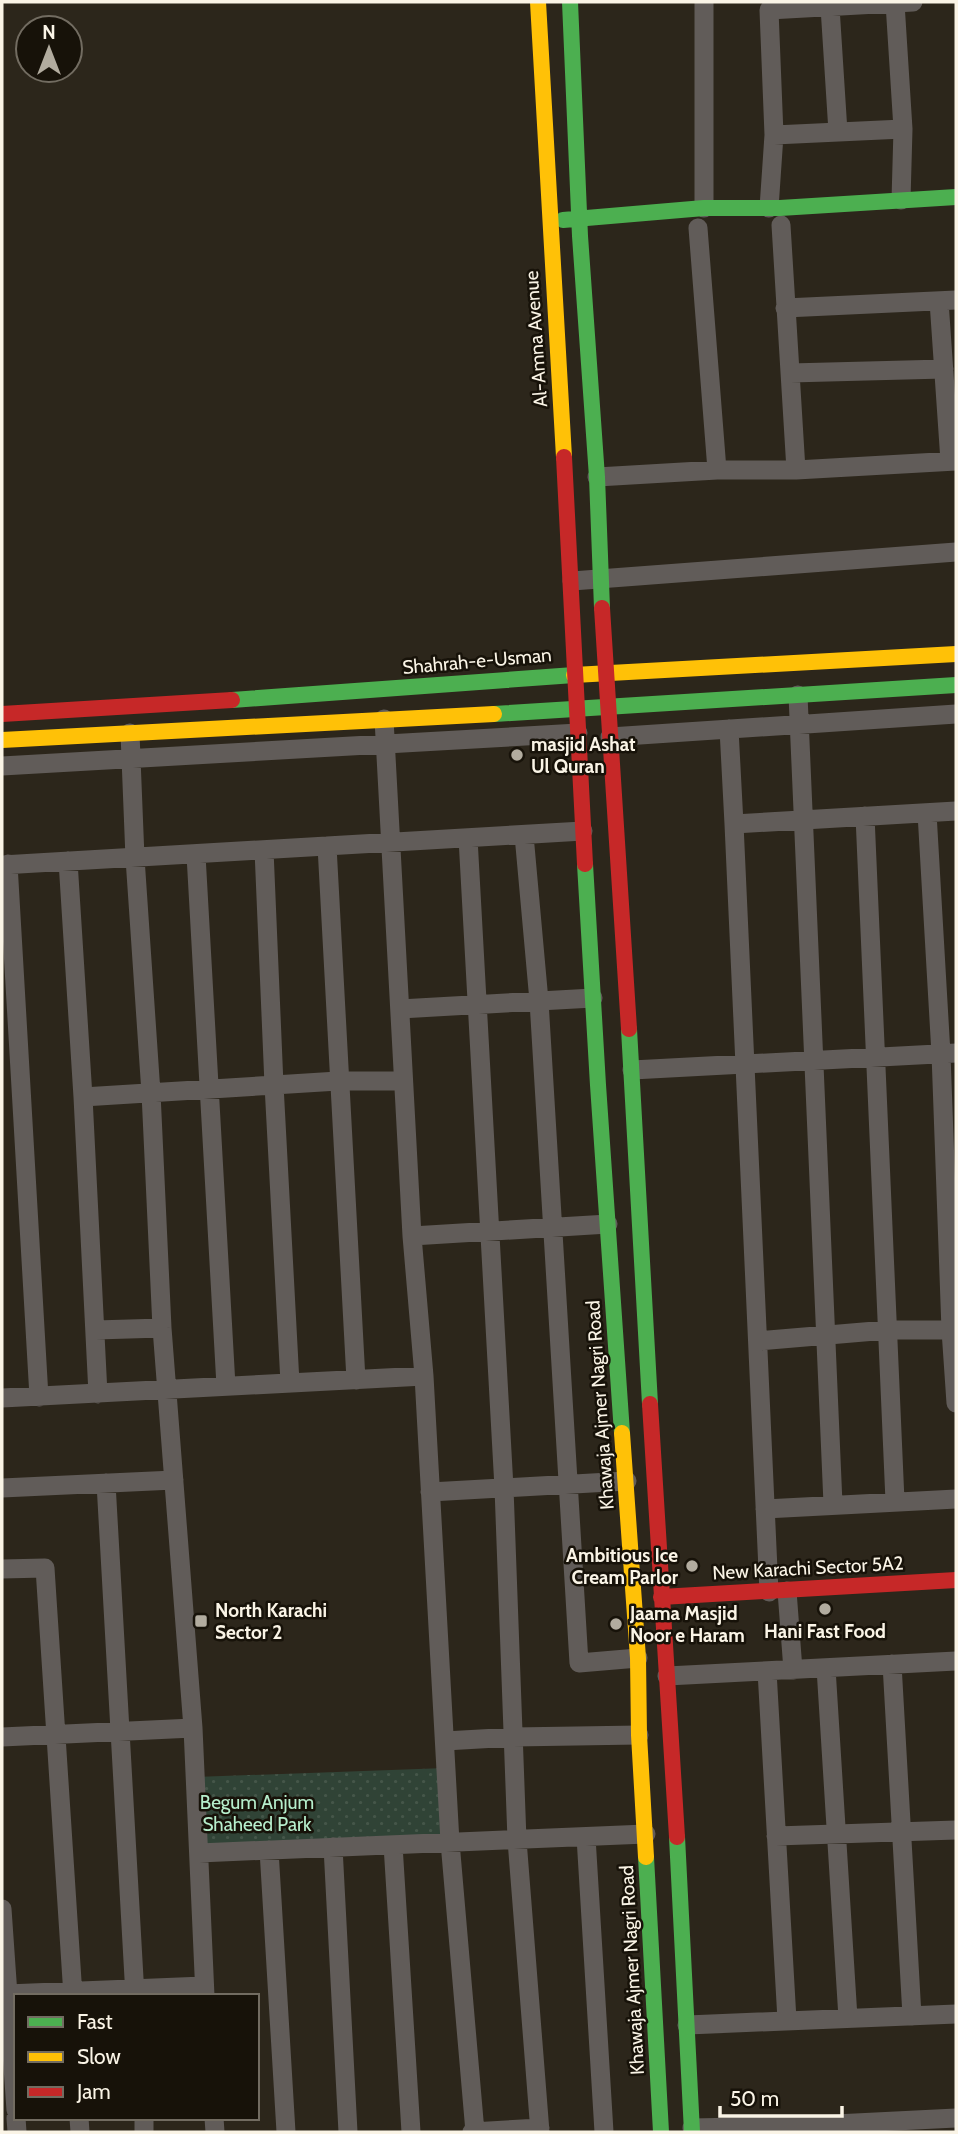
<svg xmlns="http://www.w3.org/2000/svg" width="958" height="2134" font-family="Cabin,sans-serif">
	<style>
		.park { fill: url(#park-dots) }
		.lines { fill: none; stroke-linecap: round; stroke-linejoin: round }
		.street { stroke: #615c59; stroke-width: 19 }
		.fast { stroke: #4caf50; stroke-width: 16 }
		.slow { stroke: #ffc107; stroke-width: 16 }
		.jam { stroke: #c62828; stroke-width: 16 }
		.poi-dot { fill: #b2ac9f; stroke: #171209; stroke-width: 2.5 }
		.labels { text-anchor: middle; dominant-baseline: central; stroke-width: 5; stroke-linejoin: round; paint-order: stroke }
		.street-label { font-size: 19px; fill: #faf4e6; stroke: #171209 }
		.poi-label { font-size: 19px; font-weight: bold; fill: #faf4e6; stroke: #171209; text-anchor: start }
		.park-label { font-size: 19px; fill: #b6eecc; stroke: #171209 }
	</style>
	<defs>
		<pattern id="park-dots" width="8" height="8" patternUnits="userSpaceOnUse" patternTransform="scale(1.75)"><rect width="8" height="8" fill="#304336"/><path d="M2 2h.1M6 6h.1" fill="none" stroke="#455649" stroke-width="1.8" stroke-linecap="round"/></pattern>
	</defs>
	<rect width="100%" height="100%" fill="#2c261b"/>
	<path class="park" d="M446,1768L450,1842L199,1853L195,1777Z"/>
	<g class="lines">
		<path class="street" d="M830,7L838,132
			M774,135L903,129L895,3
			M901,200L903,129
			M704,208V2
			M769,208L774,135L769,10L913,2
			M781,225L796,470L956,461
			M698,228L717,470
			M939,301L950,461
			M785,308L956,300
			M790,373L944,369
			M597,477L717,470H796
			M572,581L956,552
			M798,695L833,1504
			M384,719L412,1236L424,1376L450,1842L475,2132
			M729,729L734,824
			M130,733L135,858L151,1093L162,1328L193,1728L205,1996
			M610,737L956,714
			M2,766L578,733
			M927,813L941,1054L951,1330L956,1403
			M865,816L895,1501
			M524,835L539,1001L579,1663L638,1658
			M468,838L504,1488L517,1840L540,2132
			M327,846L356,1380
			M264,850L274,1085L290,1383
			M196,855L226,1386
			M68,861L83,1097L98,1394
			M8,864L39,1397
			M2,865L583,831
			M400,1009L593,998
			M632,1070L956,1053
			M83,1097L338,1081H403
			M412,1236L608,1224
			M96,1330L162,1328
			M758,1341L887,1330H956
			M2,1398L424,1376
			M106,1483L135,1996
			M2,1488L174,1480
			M430,1492L627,1481
			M765,1509L956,1499
			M2,1569L45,1568L73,1996
			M787,1591L793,1670
			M769,1592L734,824L956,811
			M892,1664L912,2016
			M826,1668L848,2018
			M767,1671L787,2020
			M667,1676L956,1661
			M2,1737L193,1728
			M445,1741L513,1737L639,1735
			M776,1836L956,1830
			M586,1837L604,2132
			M393,1845L411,2132
			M333,1847L348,2132
			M269,1850L286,2132
			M199,1853L646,1834
			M2,1909L16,2110
			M7,1994L204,1986
			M687,2025L956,2014
			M16,2118L17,2132
			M79,2118L80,2132
			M144,2118V2132
			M214,2118L215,2132
			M692,2128L795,2126L956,2118
			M472,2132L540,2128"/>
		<path class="fast" d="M570,2L580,236L597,477L602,608
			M563,220L704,208H780L956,197
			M232,700L574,675
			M494,714L956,685
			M585,864L598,1085L622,1433
			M629,1029L650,1404
			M677,1837L692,2132
			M646,1857L661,2132"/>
		<path class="slow" d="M538,2L564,457
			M574,675L956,654
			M2,740L494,714
			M622,1433L638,1658L639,1735L646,1857"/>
		<path class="jam" d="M564,457L585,864
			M602,608L629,1029
			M2,714L232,700
			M650,1404L677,1837
			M661,1597L956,1580"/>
	</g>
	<g class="poi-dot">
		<circle cx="517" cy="755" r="7"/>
		<circle cx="692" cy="1566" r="7"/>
		<circle cx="825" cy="1609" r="7"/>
		<rect x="194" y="1614" width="14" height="14" rx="3.5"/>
		<circle cx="616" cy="1624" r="7"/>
	</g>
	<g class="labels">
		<g class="street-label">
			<text transform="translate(536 339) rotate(-94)">Al-Amna Avenue</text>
			<text transform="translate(477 661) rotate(-5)">Shahrah-e-Usman</text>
			<text transform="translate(600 1405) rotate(-94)">Khawaja Ajmer Nagri Road</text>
			<text transform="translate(808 1568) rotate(-3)">New Karachi Sector 5A2</text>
			<text transform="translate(632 1970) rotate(-93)">Khawaja Ajmer Nagri Road</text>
		</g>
		<g class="poi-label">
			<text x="531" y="744">masjid Ashat<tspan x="531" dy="22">Ul Quran</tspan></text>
			<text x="678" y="1555" text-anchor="end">Ambitious Ice<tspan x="678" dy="22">Cream Parlor</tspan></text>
			<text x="215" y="1610">North Karachi<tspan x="215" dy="22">Sector 2</tspan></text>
			<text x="630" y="1613">Jaama Masjid<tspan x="630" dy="22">Noor e Haram</tspan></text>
			<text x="825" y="1631" text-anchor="middle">Hani Fast Food</text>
		</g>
		<g class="park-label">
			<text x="257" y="1802">Begum Anjum<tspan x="257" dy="22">Shaheed Park</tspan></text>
		</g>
	</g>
	<rect width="958" height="2134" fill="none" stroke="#faf4e6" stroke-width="7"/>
	<rect x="14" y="1994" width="245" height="126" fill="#171209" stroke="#726c61" stroke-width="2"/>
	<rect x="28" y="2017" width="35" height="10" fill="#4caf50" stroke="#726c61" stroke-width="2"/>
	<text x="77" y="2029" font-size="21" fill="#faf4e6">Fast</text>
	<rect x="28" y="2052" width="35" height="10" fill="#ffc107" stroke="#726c61" stroke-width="2"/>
	<text x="77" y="2064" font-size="21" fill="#faf4e6">Slow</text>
	<rect x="28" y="2087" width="35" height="10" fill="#c62828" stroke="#726c61" stroke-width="2"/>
	<text x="77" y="2099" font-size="21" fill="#faf4e6">Jam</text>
	<g transform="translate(49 49)"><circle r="33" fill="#171209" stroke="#726c61" stroke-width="2"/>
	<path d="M0-5L12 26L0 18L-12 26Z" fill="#b2ac9f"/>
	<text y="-10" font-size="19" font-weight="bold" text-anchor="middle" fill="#faf4e6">N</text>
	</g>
	<path d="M720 2106v10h122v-10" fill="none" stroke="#faf4e6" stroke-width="3.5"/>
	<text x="730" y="2106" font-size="21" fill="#faf4e6" stroke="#171209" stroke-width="5" paint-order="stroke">50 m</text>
</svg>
